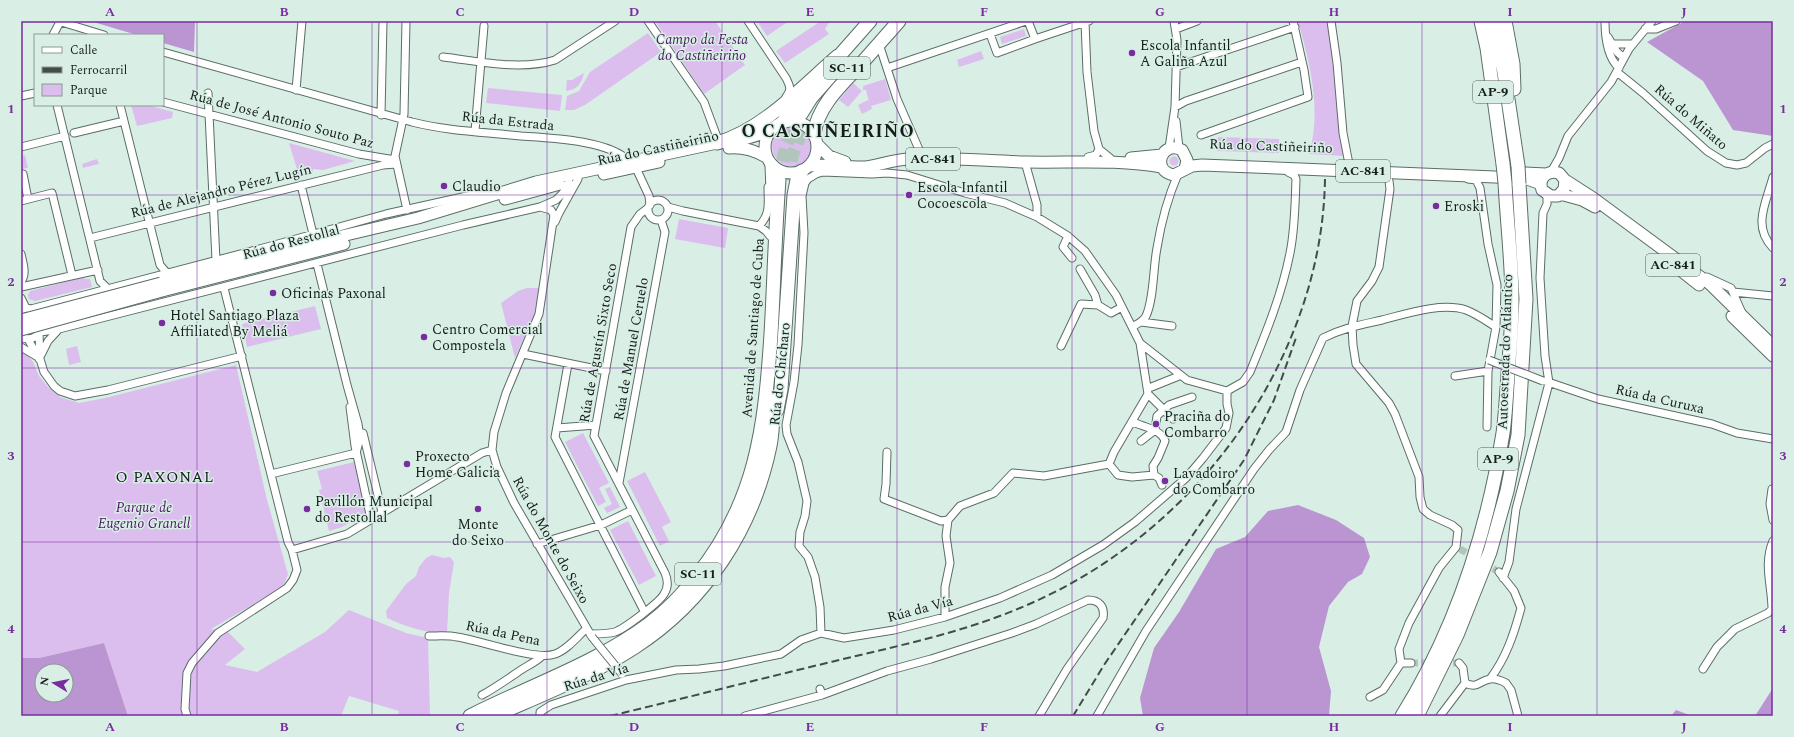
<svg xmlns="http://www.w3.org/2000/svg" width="1794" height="737" font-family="Spectral,serif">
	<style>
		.green { fill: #dbbeed }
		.forest { fill: #ba95d2; fill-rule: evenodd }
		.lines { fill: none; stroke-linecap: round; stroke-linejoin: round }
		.street-tunnel { stroke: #b2c5bd; stroke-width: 7; stroke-dasharray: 7 3.5; stroke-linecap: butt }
		.highway-tunnel { stroke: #b2c5bd; stroke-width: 13; stroke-dasharray: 13 6; stroke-linecap: butt }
		.street-casing { stroke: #5b6d66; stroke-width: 9 }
		.primary-casing { stroke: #5b6d66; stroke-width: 13 }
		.highway-casing { stroke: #5b6d66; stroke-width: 15 }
		.street { stroke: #fff; stroke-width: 7 }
		.primary { stroke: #fff; stroke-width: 11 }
		.highway { stroke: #fff; stroke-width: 13 }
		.rail { stroke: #424d49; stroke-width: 2; stroke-dasharray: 8 4; stroke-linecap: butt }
		.street-bridge-casing { stroke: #5b6d66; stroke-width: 9; stroke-linecap: butt }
		.primary-bridge-casing { stroke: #5b6d66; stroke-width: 13; stroke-linecap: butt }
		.highway-bridge-casing { stroke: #5b6d66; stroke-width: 15; stroke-linecap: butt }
		.street-bridge { stroke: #fff; stroke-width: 7 }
		.primary-bridge { stroke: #fff; stroke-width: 11 }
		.highway-bridge { stroke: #fff; stroke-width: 13 }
		.grid { fill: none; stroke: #792c9e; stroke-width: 1; stroke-opacity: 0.55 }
		.poi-dot { fill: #792c9e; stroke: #d9efe6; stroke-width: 1.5 }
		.labels { text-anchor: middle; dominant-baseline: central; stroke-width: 3; stroke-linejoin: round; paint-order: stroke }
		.shield { fill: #d9efe6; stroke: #505c57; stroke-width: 1 }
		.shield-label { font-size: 13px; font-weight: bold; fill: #151d1a }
		.park-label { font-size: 14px; font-style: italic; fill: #491861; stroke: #d9efe6 }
		.poi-label { font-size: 14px; fill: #151d1a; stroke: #d9efe6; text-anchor: start }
		.street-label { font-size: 14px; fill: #151d1a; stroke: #d9efe6 }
		.neighbourhood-label { font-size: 15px; letter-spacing: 1px; fill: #151d1a; stroke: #d9efe6 }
		.district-label { font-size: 18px; font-weight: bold; letter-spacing: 1px; fill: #151d1a; stroke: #d9efe6 }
		.neatline { fill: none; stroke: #792c9e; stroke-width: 1.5 }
		.grid-label { font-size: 13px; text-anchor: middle; font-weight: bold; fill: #792c9e }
	</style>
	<rect width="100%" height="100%" fill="#d9efe6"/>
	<path class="green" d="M655,21H715L745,65L704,94Z
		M757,21H789L767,36Z
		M821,21H830L825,29L829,34L785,63L776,51Z
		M1298,21H1328L1341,139L1345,156L1309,154C1322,110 1310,64 1298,21Z
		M1024,29L1026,36L1002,44L1000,37Z
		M648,33L661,52L585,105L574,110H565L567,96L579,91L590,72Z
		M981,51L984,59L959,67L957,60Z
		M584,73C582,83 577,90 566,91L567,80H572Z
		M885,79L891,100L871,106L872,109L862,114L858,105L868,100L869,102L866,90H863V86Z
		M853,83L862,91L848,107L839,100Z
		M488,88L562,95L560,111L486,103Z
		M131,105H147L173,112L172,118L137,126Z
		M772 146a20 20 0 1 1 40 0a20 20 0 1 1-40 0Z
		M1218,137L1279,139V153L1217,151Z
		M289,143L355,161L323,170L313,169L312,173L299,176Z
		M25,155L28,168L21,169V156Z
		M1169.5 161a4.5 4.5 0 1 1 9 0a4.5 4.5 0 1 1-9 0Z
		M97,159L99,164L83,168L82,164Z
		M413,211L414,214L383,222L382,217Z
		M679,219L728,228L725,248L675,239Z
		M84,277L85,279H90L92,287L35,301L29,299L28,295L30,291Z
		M527,288H539L534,315L515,358L501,303L518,291Z
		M315,306L321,329L247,347L242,324Z
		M77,346L81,362L69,365L66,349Z
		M21,352L26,353L33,362L39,376L49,388L60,397L79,403L109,397L236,365L267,500L288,574L283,587L211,629L227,631L245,649L225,665L257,672L325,632L349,610L406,633L428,638L430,716H398L399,711L349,696L341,716H128L104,643L39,658H21Z
		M583,433L609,483L599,488L606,502L598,506L565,442Z
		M354,462L367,512L342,527L329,531L319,490L322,489L317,471Z
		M645,472L671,522L662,527L669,541L660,546L627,481Z
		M610,487L620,507L607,513L604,508L612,504L605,489Z
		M628,521L656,576L639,585L610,530Z
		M432,555L444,558L450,557L454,562L449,593L447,634C425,633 407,627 387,618L386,611L406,584L416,576L419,567L426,558Z"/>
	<path class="forest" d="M90,21H195L194,52L163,43V35H137Z
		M1685,21H1773V136L1733,130L1703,81L1647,42Z
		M1298,505L1336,520L1364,538L1370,557L1362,574L1348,582L1329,606L1319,647L1331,691L1329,716H1143L1140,698L1154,648L1179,612L1216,549L1245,537L1268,511Z
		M104,643L128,716H21V658H39ZM42,671H66V695H42Z
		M1773,688V716H1755Z
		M1676,710L1692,716H1671Z"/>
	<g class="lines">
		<path class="street-tunnel" d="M1460,549L1475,558
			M1484,563L1499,572
			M1411,663H1459"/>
		<path class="highway-tunnel" d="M779,180L786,145L801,114
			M787,180L792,156L803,128"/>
		<defs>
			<path id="street" d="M58,21L104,35
				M406,21L404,114L395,156L407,210
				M648,21L704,102L717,137V143
				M748,21L786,78C790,86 792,90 786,97
				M1331,21L1337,63L1343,133L1349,164
				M1605,21C1605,37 1607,57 1619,68
				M1085,22L1087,72L1094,131L1099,149L1110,158
				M1176,29L1197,21
				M1645,29H1656L1676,21
				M990,34L997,53L1035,39L1028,21
				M53,35L60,22
				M1608,37L1617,52L1624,58
				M1035,39L1089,21
				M879,44L897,99L921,154
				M1612,44H1633
				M163,52L412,122C447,131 484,132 521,136C550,138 608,140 629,161
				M443,57C478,61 521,71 555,60L615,21
				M1176,67L1295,27
				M887,68L1026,21
				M1617,72L1643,93L1707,151L1726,163L1737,165L1746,163L1765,148L1773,144
				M296,90L302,21
				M208,93L216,260
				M21,96L35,93
				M163,102L359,154L395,160
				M57,105L100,281L107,288
				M120,105L160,265L167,273
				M1175,107L1186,101L1302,62
				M381,115L383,21
				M1176,121L1179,148
				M475,131L484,26
				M74,133L124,121
				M1201,135L1308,97L1304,70L1293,21
				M21,147L65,136
				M1169,148L1175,107L1177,40L1174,21
				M1088,157L1096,155L1099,149
				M1025,162L1037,205V217
				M636,168L649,196L650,205
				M1551,172L1559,158L1568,136L1611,82L1629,49L1652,21
				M23,174L28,199
				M1386,175L1389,181L1390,189L1379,267L1372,281L1357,301L1352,326L1353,345L1356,364L1389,403L1395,414L1419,477L1420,497L1423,509L1430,515L1452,525L1458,530L1456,547
				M1773,177C1766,203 1752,226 1773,248
				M301,185L313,234H316
				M648 210a10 10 0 1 1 20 0a10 10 0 1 1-20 0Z
				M21,201L52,193L72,275
				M540,207L551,210L554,215L539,314L506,393L494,432L492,450L497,467L514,503L592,637
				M668,207L683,211L759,226L766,231L770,236
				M555,222L559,213L578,179
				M759,226C771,213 768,204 768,187
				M1068,236L1063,247L1072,258
				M90,238L383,165L396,164
				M21,254C23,264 27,273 21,282
				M317,264L347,385L358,424L360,438L356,453
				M1080,269L1095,295L1098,305
				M1707,277L1731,288L1742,313
				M21,287L98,270
				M224,288L288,542L292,550
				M1733,292L1773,296
				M21,298L26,308
				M31,309L267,247L386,214L485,192
				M21,310L26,308L35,310
				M1141,322L1172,326
				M1132,327C1137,324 1143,322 1146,316C1154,299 1153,268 1157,248C1161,223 1168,197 1178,174
				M41,332L59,329L463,225L540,207L556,200L563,193L569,182
				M39,334L40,359L44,372L54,386L60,391L75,396L108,390L242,356
				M21,337C29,341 36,338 41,331
				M28,339L39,359
				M1061,346L1081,304L1098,305L1111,313L1122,307
				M21,347L36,356
				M523,354L606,371
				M41,355L48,341L59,329
				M568,364L555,437L644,611
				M1455,376L1488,371L1496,327L1497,285L1488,244L1480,188L1476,180L1468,179
				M1545,381L1598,399L1712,424L1737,433L1773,439
				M1149,388L1179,376
				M1148,394L1173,419
				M350,407L355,446L371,519
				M1487,427L1488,371
				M557,428L596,425
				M363,433L382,512
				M1141,441L1155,430L1157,416L1169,405L1192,397
				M887,452L886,484L884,499L941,521L948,520
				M1109,464L1118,475L1132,477L1154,475L1153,466L1158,458L1165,441C1161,429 1143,427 1133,422
				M271,474L356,453
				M1154,475L1159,478L1162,485
				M619,483L665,232L661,220
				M1772,489L1770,504L1773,520
				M537,544L601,525L632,510
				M1503,578L1509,562L1516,509L1549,383L1545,356L1540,278L1543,213L1547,204V195
				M945,617V587L950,563L946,536L948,520L960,506L994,493L1013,473L1044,476L1109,464L1114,452L1148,394L1140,343
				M821,633L820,607L815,577L808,557L799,546L800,532L805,516L807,501L798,462L787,434L786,425L794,382L798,345L804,233L802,196L805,183L808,179L816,174L823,172L872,174L887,173L907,175L965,193L1005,203L1037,217L1068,236L1085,251L1116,295L1140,343L1187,380L1227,391L1243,382L1250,372C1266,333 1282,294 1290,253C1295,229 1295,204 1296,179L1294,175L1288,172
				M590,634C598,634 607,634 615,632C624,629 660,602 664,594C668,588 668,580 665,573L594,436L631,227L640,214L648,208
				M429,636C438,636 448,635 457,637C479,640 536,661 555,654C567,650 577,637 586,629
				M1401,663H1411
				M1459,663L1463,668L1465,683C1478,689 1479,681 1490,679C1495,678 1502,681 1506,683L1511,690L1518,716
				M1703,669L1717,647L1735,629L1768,613L1772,609C1772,586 1763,564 1773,541
				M1490,679C1506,658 1514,634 1521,608L1514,591L1499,572
				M482,695C495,688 506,680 518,672C526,666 535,663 542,656
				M822,695L887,671L931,659L1012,633L1036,624L1088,600C1099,600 1105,606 1103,618L1067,669L1039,716
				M1370,697L1383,690L1401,663L1399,649L1409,623L1439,568L1456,547
				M187,716L185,709L187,673L192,663L218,633L287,588L293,580L297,570L292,550L347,534L482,453L492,450
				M540,716V712L551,705L626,680L676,670L699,669L724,666L781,654L801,640L821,633L844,638L894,630L945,617L1000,598L1052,575L1103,545L1135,522L1186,478L1203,458L1226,428L1229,413L1227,404V391
				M745,716L822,695L820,689
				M1097,716L1146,631L1254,469L1269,450L1286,432L1300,390L1323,338C1343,328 1360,325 1382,320C1406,314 1441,302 1466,310C1477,314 1486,321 1496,327
				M1440,716L1465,683"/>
			<path id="primary" d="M765 147a26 26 0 1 1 52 0a26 26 0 1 1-52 0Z
				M817,144L829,156L845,162
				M729,148C743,147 754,150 766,157
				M1131,158L1162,155
				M809,166C828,163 846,168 866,167C880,165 893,160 908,159C947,157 987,161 1026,162C1071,163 1117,159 1162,167
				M1185,169L1187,160L1182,150C1162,139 1150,171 1174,175L1192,166L1202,165L1495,177L1527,179L1541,184
				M1525,173L1546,174
				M604,174L659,162
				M1565,180L1564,189L1558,196H1551L1542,190C1538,178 1547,170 1559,173L1565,180L1593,198L1710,284L1773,346
				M1560,194L1582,200L1595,207
				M505,199L560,184
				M1670,262L1699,285
				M161,283L312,243L418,218L536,182L717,143L738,141L771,131
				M162,291L344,244
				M1732,316L1773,356"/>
			<path id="highway" d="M1481,21L1487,48L1503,164
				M1493,21L1504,72L1518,166
				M1505,21L1513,64L1514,89
				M833,63L870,21
				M801,114L811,98L841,64
				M783,122L805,94
				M814,134C818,105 843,83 862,63C874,49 887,35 899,21
				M717,143C763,130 802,87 838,56
				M772,166L773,191
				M777,410L781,389L794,195L797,180L802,171
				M470,716C529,686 595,664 649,624C666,611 682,595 695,578C756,504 765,427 771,334C774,283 775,232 779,180
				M494,716C541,695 592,675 635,647C706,601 753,528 770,446C773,431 773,414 774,398
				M1402,716C1455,631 1487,532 1503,433C1505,419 1506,403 1507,388C1509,359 1512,330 1512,301C1512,262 1507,222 1505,183
				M1417,716L1457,635L1490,552L1507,491L1518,435L1526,299L1519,184"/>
		</defs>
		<use href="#street" class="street-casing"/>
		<use href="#primary" class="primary-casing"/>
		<use href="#highway" class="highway-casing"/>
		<use href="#street" class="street"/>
		<use href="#primary" class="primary"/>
		<use href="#highway" class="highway"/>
		<path class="rail" d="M610,716C685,698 760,679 835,661C897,646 961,633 1020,608C1124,565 1211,487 1266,389C1302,324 1324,253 1325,178
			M1073,716L1104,665L1244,460L1274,400L1297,335"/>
		<defs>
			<path id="street-bridge" d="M1489,360L1543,381
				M592,637L622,674"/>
			<path id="primary-bridge" d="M21,320L161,283
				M21,330L162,291"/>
			<path id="highway-bridge" d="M1503,164L1505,183
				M1518,166L1519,184"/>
		</defs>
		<use href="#street-bridge" class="street-bridge-casing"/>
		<use href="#primary-bridge" class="primary-bridge-casing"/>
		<use href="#highway-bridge" class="highway-bridge-casing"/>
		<use href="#street-bridge" class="street-bridge"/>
		<use href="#primary-bridge" class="primary-bridge"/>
		<use href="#highway-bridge" class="highway-bridge"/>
	</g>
	<path class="grid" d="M197,21V716M372,21V716M547,21V716M722,21V716M897,21V716M1072,21V716M1247,21V716M1422,21V716M1597,21V716M21,195H1773M21,368H1773M21,542H1773"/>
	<g class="poi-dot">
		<circle cx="1132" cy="53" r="4"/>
		<circle cx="444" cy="186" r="4"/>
		<circle cx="909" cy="195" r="4"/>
		<circle cx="1436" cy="206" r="4"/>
		<circle cx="273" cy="293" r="4"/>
		<circle cx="162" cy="323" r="4"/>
		<circle cx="424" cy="337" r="4"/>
		<circle cx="1156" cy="424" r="4"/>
		<circle cx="407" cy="464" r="4"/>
		<circle cx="1165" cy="481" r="4"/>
		<circle cx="307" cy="509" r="4"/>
		<circle cx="478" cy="509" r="4"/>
	</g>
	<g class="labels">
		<g class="shield">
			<rect x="824" y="57" width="46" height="22" rx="3"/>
			<rect x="1473" y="81" width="40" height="22" rx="3"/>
			<rect x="906" y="148" width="54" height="22" rx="3"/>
			<rect x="1336" y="160" width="54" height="22" rx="3"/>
			<rect x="1646" y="254" width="54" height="22" rx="3"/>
			<rect x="1478" y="448" width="40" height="22" rx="3"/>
			<rect x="675" y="563" width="46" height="22" rx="3"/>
		</g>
		<g class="shield-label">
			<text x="847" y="68">SC-11</text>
			<text x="1493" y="92">AP-9</text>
			<text x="933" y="159">AC-841</text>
			<text x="1363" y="171">AC-841</text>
			<text x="1673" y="265">AC-841</text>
			<text x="1498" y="459">AP-9</text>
			<text x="698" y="574">SC-11</text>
		</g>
		<g class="park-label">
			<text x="702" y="39">Campo da Festa<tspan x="702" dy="16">do Castiñeiriño</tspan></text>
			<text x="144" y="507">Parque de<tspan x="144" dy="16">Eugenio Granell</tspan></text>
		</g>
		<g class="poi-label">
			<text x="1140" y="45">Escola Infantil<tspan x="1140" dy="16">A Galiña Azul</tspan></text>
			<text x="452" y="186">Claudio</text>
			<text x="917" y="187">Escola Infantil<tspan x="917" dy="16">Cocoescola</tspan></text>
			<text x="1444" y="206">Eroski</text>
			<text x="281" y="293">Oficinas Paxonal</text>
			<text x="170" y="315">Hotel Santiago Plaza<tspan x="170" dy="16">Affiliated By Meliá</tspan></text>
			<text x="432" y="329">Centro Comercial<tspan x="432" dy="16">Compostela</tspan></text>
			<text x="1164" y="416">Praciña do<tspan x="1164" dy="16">Combarro</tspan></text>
			<text x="415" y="456">Proxecto<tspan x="415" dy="16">Home Galicia</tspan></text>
			<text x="1173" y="473">Lavadoiro<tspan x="1173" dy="16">do Combarro</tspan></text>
			<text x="315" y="501">Pavillón Municipal<tspan x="315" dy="16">do Restollal</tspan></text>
			<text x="478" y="524" text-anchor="middle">Monte<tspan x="478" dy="16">do Seixo</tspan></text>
		</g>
		<g class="street-label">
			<text transform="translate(1691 117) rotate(41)">Rúa do Miñato</text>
			<text transform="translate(282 119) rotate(15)">Rúa de José Antonio Souto Paz</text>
			<text transform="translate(508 121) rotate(6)">Rúa da Estrada</text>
			<text transform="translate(1271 146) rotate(2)">Rúa do Castiñeiriño</text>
			<text transform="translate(658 148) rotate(-12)">Rúa do Castiñeiriño</text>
			<text transform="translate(221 191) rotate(-14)">Rúa de Alejandro Pérez Lugín</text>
			<text transform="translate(291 242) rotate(-15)">Rúa do Restollal</text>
			<text transform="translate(753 328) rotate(-86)">Avenida de Santiago de Cuba</text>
			<text transform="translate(598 343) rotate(-80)">Rúa de Agustín Sixto Seco</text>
			<text transform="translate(631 349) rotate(-80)">Rúa de Manuel Ceruelo</text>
			<text transform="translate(1505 352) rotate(-88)">Autoestrada do Atlántico</text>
			<text transform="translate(780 374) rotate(-84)">Rúa do Chícharo</text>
			<text transform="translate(1660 399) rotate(13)">Rúa da Curuxa</text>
			<text transform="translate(551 540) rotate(61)">Rúa do Monte do Seixo</text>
			<text transform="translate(920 609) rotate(-15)">Rúa da Vía</text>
			<text transform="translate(503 633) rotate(12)">Rúa da Pena</text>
			<text transform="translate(596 677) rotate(-17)">Rúa da Vía</text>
		</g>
		<g class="neighbourhood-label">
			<text x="165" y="477">O PAXONAL</text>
		</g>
		<g class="district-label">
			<text x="828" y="131">O CASTIÑEIRIÑO</text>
		</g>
	</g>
	<rect width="1794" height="737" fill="none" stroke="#d9efe6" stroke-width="44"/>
	<rect x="34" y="34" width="130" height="72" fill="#d9efe6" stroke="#8b9b94"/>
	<rect x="42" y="47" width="20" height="6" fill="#ffffff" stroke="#8b9b94"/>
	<text x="70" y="54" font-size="12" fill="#151d1a">Calle</text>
	<rect x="42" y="67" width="20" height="6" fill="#424d49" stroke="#8b9b94"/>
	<text x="70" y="74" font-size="12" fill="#151d1a">Ferrocarril</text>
	<rect x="42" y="84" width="20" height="12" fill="#dbbeed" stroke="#8b9b94"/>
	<text x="70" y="94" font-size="12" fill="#151d1a">Parque</text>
	<g transform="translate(54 683) rotate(280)"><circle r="19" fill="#d9efe6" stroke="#8b9b94"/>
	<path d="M0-3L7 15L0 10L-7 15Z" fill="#792c9e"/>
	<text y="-6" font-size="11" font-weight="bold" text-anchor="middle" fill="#151d1a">N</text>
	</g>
	<rect x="22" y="22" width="1750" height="693" class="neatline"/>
	<g class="grid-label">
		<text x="110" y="16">A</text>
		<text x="284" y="16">B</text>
		<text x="460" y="16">C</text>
		<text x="634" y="16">D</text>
		<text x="810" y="16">E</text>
		<text x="984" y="16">F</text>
		<text x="1160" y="16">G</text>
		<text x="1334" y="16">H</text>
		<text x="1510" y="16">I</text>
		<text x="1684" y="16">J</text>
		<text x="11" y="113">1</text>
		<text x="1783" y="113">1</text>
		<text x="11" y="286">2</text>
		<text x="1783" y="286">2</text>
		<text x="11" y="460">3</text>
		<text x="1783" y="460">3</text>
		<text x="11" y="633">4</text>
		<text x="1783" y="633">4</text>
		<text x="110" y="731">A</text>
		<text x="284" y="731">B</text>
		<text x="460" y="731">C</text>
		<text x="634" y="731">D</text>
		<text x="810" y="731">E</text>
		<text x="984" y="731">F</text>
		<text x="1160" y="731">G</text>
		<text x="1334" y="731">H</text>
		<text x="1510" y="731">I</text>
		<text x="1684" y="731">J</text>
	</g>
</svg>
